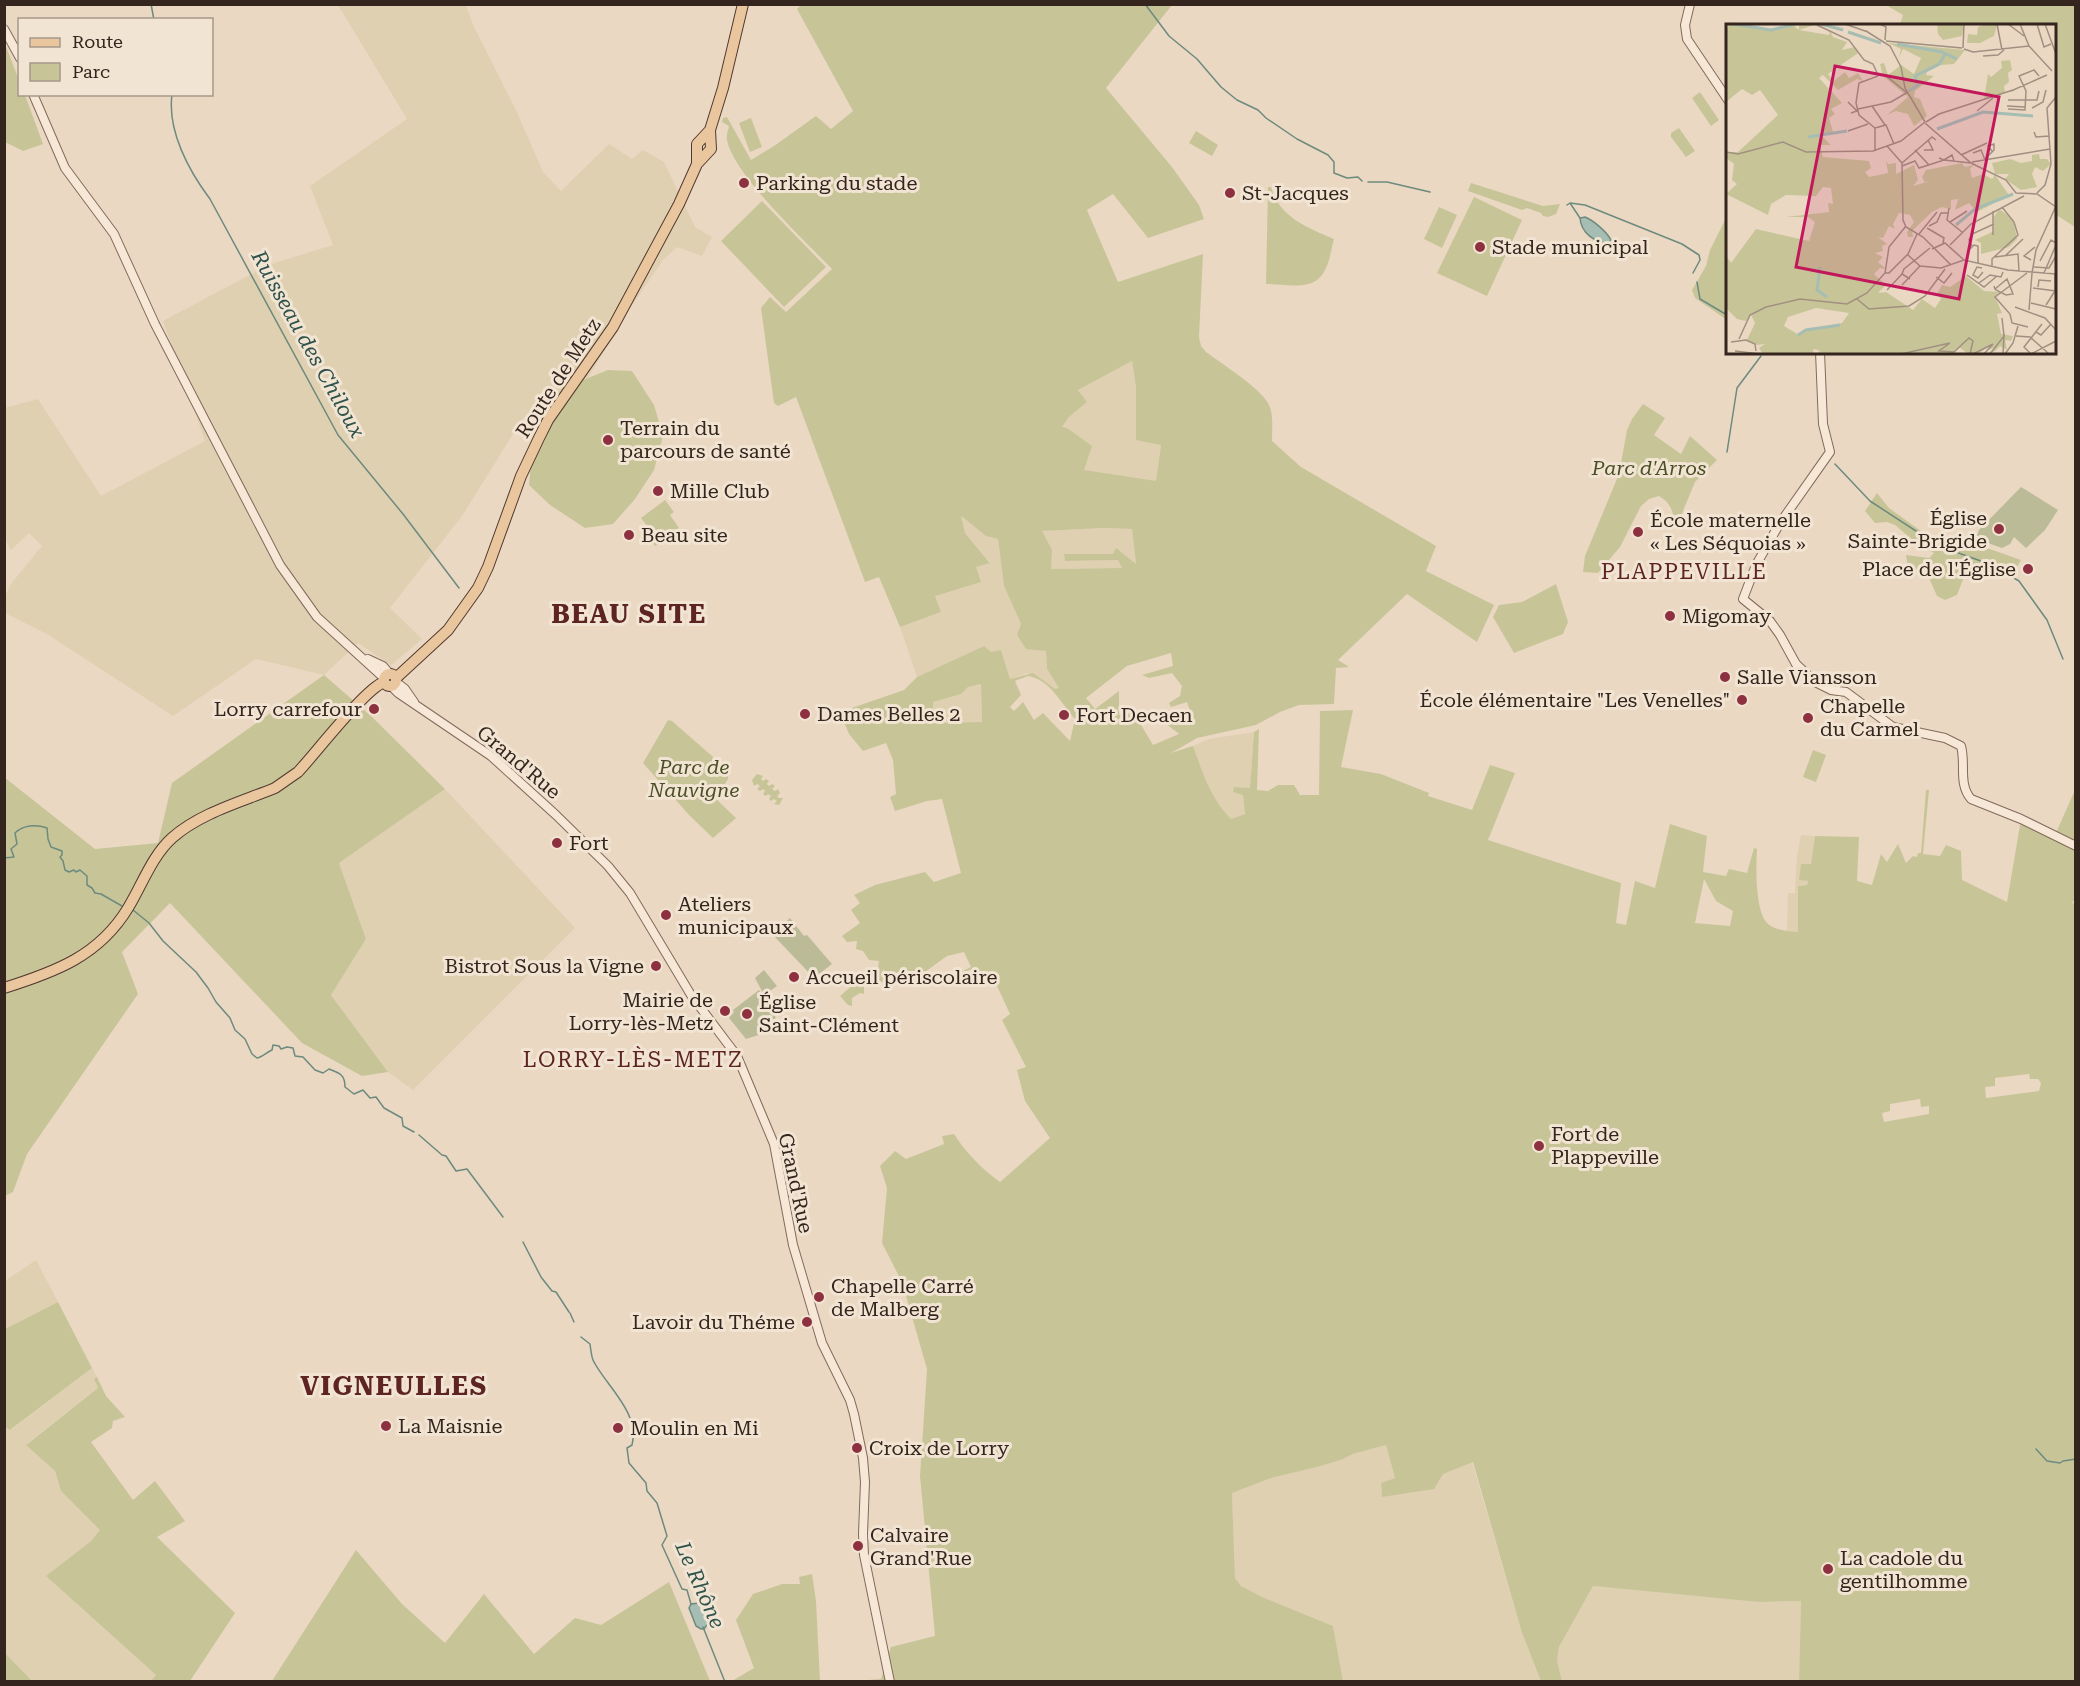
<svg xmlns="http://www.w3.org/2000/svg" width="2080" height="1686" font-family="'Roboto Serif',serif">
	<style>
		.farmland { fill: #dfd0b1 }
		.green { fill: #c7c598; fill-rule: evenodd }
		.cemetery { fill: #bcbb97 }
		.water { fill: #a5bdb2; stroke: #6d8a7e; stroke-width: 1.5 }
		.lines { fill: none; stroke-linecap: round; stroke-linejoin: round }
		.stream { stroke: #6d8a7e; stroke-width: 1.5 }
		.tertiary-casing { stroke: #836a5c; stroke-width: 10 }
		.primary-casing { stroke: #513a30; stroke-width: 12 }
		.tertiary { stroke: #f6e7d6; stroke-width: 8 }
		.primary { stroke: #eac69e; stroke-width: 10 }
		.poi-dot { fill: #8d3140; stroke: #f2e4d2; stroke-width: 2 }
		.labels { text-anchor: middle; dominant-baseline: central; stroke-width: 6; stroke-linejoin: round; paint-order: stroke }
		.poi-label { font-size: 20px; fill: #34251e; stroke: #f2e4d2; text-anchor: start }
		.street-label { font-size: 20px; fill: #34251e; stroke: #f2e4d2 }
		.park-label { font-size: 20px; font-style: italic; fill: #4b4f27; stroke: #f2e4d2 }
		.water-label { font-size: 21px; font-style: italic; fill: #2f524b; stroke: #f2e4d2 }
		.quarter-label { font-size: 22px; letter-spacing: 1.5px; fill: #5d2421; stroke: #f2e4d2 }
		.district-label { font-size: 26px; font-weight: bold; letter-spacing: 1.5px; fill: #5d2421; stroke: #f2e4d2 }
		.inset-river { fill: none; stroke: #a5bdb2; stroke-width: 3 }
		.inset-road { fill: none; stroke: #a19081; stroke-width: 1.5 }
		.view { fill: #c2185b; fill-opacity: 0.15; stroke: #c2185b; stroke-width: 3 }
		.inset-edge { fill: none; stroke: #34251e; stroke-width: 3 }
	</style>
	<rect width="100%" height="100%" fill="#ead8c3"/>
	<path class="farmland" d="M338,5H466L473,25L516,110L543,172L561,191L609,144L632,159L643,150L664,162L695,227L712,237L702,256L677,247L663,260L629,310L577,396L523,418L462,516L390,608L422,639L391,665L358,643L324,675L256,659L173,716L47,634L5,613V597L10,585L42,546L29,533L11,550L5,539L4,408L38,399L101,496L205,441L163,321L268,265L333,245L310,186L407,119Z
		M1132,361L1136,387V440L1161,444L1156,482L1083,470L1061,427L1068,418L1087,402L1078,390Z
		M959,515L986,536L998,539L1004,586L1021,624L1046,651L1047,669L1059,688L1055,689L1027,673L1010,679L1001,650L991,653L984,646L917,677L900,627L941,612L935,596L976,567L990,562L965,533Z
		M1104,528L1132,529L1136,565L1113,555L1064,554L1065,561L1118,560L1123,568L1051,569L1042,531Z
		M981,684L982,723L934,724L933,702L961,694L968,687Z
		M1254,732L1250,788L1234,787L1243,795L1245,814L1231,819L1219,807L1209,790L1193,746L1209,739Z
		M445,789L575,928L413,1090L388,1072L331,995L366,939L339,863Z
		M1801,835L1815,836L1811,864H1802L1808,881L1807,885L1798,886L1799,932H1787L1788,893H1795L1797,856Z
		M36,1260L58,1302L5,1329V1281Z
		M92,1368L97,1377L94,1379L98,1388L26,1444L55,1471L61,1491L101,1530L91,1541L46,1576L157,1676L151,1682L32,1681L5,1653V1427L11,1430Z
		M1386,1445L1395,1478L1381,1483L1382,1497L1472,1462L1522,1633L1541,1681H1343L1333,1626L1262,1597L1241,1586L1235,1578L1232,1493L1271,1478L1317,1467L1341,1460L1353,1454Z
		M1593,1586L1758,1602L1801,1601L1799,1681H1562L1557,1661L1559,1647Z"/>
	<path class="green" d="M801,5H1172L1106,88L1172,167L1199,205L1204,219L1148,238L1113,194L1087,210L1118,282L1203,254L1199,337L1201,346L1206,352C1222,364 1259,387 1268,403C1274,414 1272,429 1272,441L1301,467L1436,546L1426,571L1494,605L1477,642L1407,594L1338,660L1349,667L1336,668L1334,704L1299,705L1280,712L1256,725L1197,738L1171,753L1193,746C1203,773 1210,798 1231,819L1245,814L1243,795L1233,792L1234,787L1250,788L1254,732L1259,729L1257,790L1268,791L1278,785H1294L1300,795H1319L1320,711L1353,710L1341,767L1381,774L1429,793L1428,796L1472,810L1490,765L1515,773L1488,840L1621,883L1616,923L1626,925L1635,881L1655,888L1670,824L1707,836L1703,872L1726,876L1729,869L1747,873L1754,848L1757,849C1756,867 1755,910 1767,923C1774,930 1789,932 1798,932V886L1807,885L1808,881L1799,880L1801,864H1811L1815,836L1859,837L1857,881L1872,885L1881,854L1887,862L1898,844L1906,863L1913,856L1917,857L1918,853H1921L1926,790H1929L1923,854L1940,856L1946,845L1961,851L1962,880L2007,902L2021,819L2055,835L2075,790L2076,898L2072,903L2076,904L2075,1681H1799L1801,1601L1758,1602L1593,1586L1559,1647L1557,1661L1562,1681H1541L1522,1633L1473,1462L1443,1474L1434,1489L1382,1497L1381,1483L1395,1478L1386,1445L1353,1454L1341,1460L1317,1467L1271,1478L1232,1493L1235,1578L1241,1586L1262,1597L1333,1626L1343,1681H855L881,1679L891,1647L935,1636L920,1476L927,1369L902,1282L882,1243L887,1188L880,1166L895,1151L906,1159L944,1144L942,1136L954,1134C967,1154 981,1168 1000,1182L1050,1138L1025,1101L1017,1070L1026,1067L1002,1020L1010,1014L991,973L983,976L977,968L966,971L963,976H959V973L971,967L964,952L947,956L907,985L893,982L883,969V981L873,987L876,980L871,977L864,981V994L860,993L852,998V1006L848,1005L840,996L867,973L878,969L879,961L869,960L863,951L856,949L857,941L847,942L842,936L860,923L851,910L860,903L854,895L875,885L925,872L934,882L961,873L942,799L927,801L895,811L890,797L896,794L893,760L886,743L863,751L849,734L840,712L904,690L917,677L984,646L991,652L1001,650L1010,679L1033,673L1055,689L1059,688L1047,669L1046,651L1026,649L1017,635L1021,624L1004,586L998,539L986,536L961,516L965,533L990,563L976,567L981,582L935,596L941,612L900,627L879,577L865,582L796,397L778,406L774,403L761,308L770,297L786,312L832,269C806,242 733,174 727,140C726,135 728,131 729,126L722,122L723,118L727,117L751,160L774,146L816,116L831,129L853,111L797,9ZM1132,361L1136,387V440L1161,445L1156,481L1084,470L1092,446L1067,428L1062,427L1068,418L1087,402L1078,390ZM1104,528L1132,529L1136,564L1116,548L1113,554H1064L1065,561L1118,560L1122,568L1051,569L1052,550L1042,531ZM1171,653L1173,666L1142,675L1149,678L1172,673L1182,686L1180,696L1169,703L1171,707L1187,702L1190,711L1166,714L1164,722L1179,734L1153,745L1134,713L1119,715V691L1095,709L1086,698L1127,666ZM1028,676C1049,678 1063,706 1075,719L1070,741L1043,713L1034,720L1023,702L1014,711L1010,707L1021,695L1015,681ZM981,684L982,722L934,723L933,702L961,694L968,687ZM1704,879L1716,901L1733,911L1730,926L1695,923ZM2029,1074L2030,1079H2038L2041,1083L2039,1091L1986,1098L1985,1087L1995,1086V1078ZM1920,1099L1921,1107L1929,1106V1114L1884,1122L1882,1113L1890,1111V1104Z
		M1886,5H2075V227L2055,214L2054,26L1900,25L1903,15Z
		M5,44L19,80L20,94L25,95L43,144L23,151L5,142Z
		M1700,92L1719,120L1711,126L1692,98Z
		M751,118L762,147L750,152L739,123Z
		M1679,128L1695,151L1686,157L1671,137V133Z
		M1196,131L1218,145L1212,156L1189,143Z
		M1471,183L1543,206L1560,204L1556,214L1548,217L1543,216L1541,213L1527,208L1522,210L1468,191Z
		M1268,187H1271C1279,217 1308,228 1334,239C1331,249 1330,262 1324,272C1313,292 1285,284 1266,284Z
		M1474,197L1522,220L1487,296L1437,273Z
		M762,201L826,267L784,307L721,241Z
		M1439,207L1457,215L1442,248L1424,239Z
		M1727,216V320L1695,298L1692,290L1706,266L1710,250Z
		M608,370L632,371L654,405L663,436L654,470L635,499L613,524L585,528L550,505L529,485L531,463L550,426L578,382Z
		M1643,404L1665,418L1654,435L1681,454L1690,436L1717,460L1695,482L1678,523L1674,521C1673,509 1669,502 1659,496L1649,499L1641,506L1620,547L1598,573L1583,572L1585,556L1619,474L1627,430L1632,419Z
		M1877,493L1889,508L1925,534L1941,541L1984,547L2021,560L2013,574L1986,579L1964,577L1957,595L1945,600L1937,596L1926,571L1908,568L1906,555L1929,558L1934,553L1914,541L1895,525L1887,522L1875,523L1865,511Z
		M665,500L674,512L670,515L679,528L655,546L646,533L650,530L641,518Z
		M1556,584L1568,622L1563,634L1514,653L1493,617L1499,605L1522,602Z
		M324,675L371,716L445,789L339,863L366,939L331,995L388,1072L362,1076L302,1043L170,903L122,952L138,994L27,1154L13,1192L5,1196L4,777L95,849L158,843L172,783Z
		M668,720L672,721L728,770V779L716,799L736,818L713,838L689,815L643,763Z
		M1813,750L1826,755L1816,782L1803,777Z
		M757,774L763,776L761,779L763,781L766,779L769,781L767,784L769,786L772,784L775,786L772,789L775,791L778,789L780,793L777,796L779,798H783L779,805L774,804L777,801L774,799L771,801L769,799L771,796L768,794L766,796L763,794L765,791L763,789L760,791L757,789L760,786L757,784L754,786L752,780Z
		M58,1302L92,1368L10,1430L5,1427V1329Z
		M97,1377L106,1396L125,1417L113,1421L112,1428L91,1442L133,1500L155,1481L185,1521L157,1537L235,1613L190,1681H151L156,1675L46,1576L91,1541L100,1530L61,1491L55,1471L26,1445L98,1388L94,1379Z
		M356,1550L402,1604L445,1643L484,1594L534,1654L575,1618L601,1625L669,1582L710,1681H272Z
		M812,1574L816,1601L820,1681H732L754,1668L736,1620L753,1594L782,1584H800L799,1577Z
		M4,1653H5L32,1681H5Z"/>
	<path class="cemetery" d="M2021,487L2058,510L2045,530L2026,548L2014,537L2010,544L2002,548L1979,540L1977,535L1979,530Z
		M790,918L804,936L807,935L832,964L814,978L772,934Z
		M764,970L777,986L764,995L755,978Z
		M759,990L776,1018L770,1021L771,1023L768,1024L770,1029H768V1032L746,1039L729,1018L734,1012L733,1010Z"/>
	<path class="water" d="M1585,217C1593,220 1607,232 1611,240L1609,243C1595,243 1581,233 1580,218Z
		M699,1603L709,1615V1622L704,1629H701L696,1626L689,1608L691,1604Z"/>
	<g class="lines">
		<path class="stream" d="M151,4L154,20
			M1145,4L1169,36L1197,59L1221,87L1237,100L1258,110L1266,118L1297,139L1328,155L1334,162V173L1347,178L1358,177L1362,181
			M172,94C167,131 189,171 210,199L338,435L403,514L459,588
			M1368,182H1387L1430,192
			M1570,203L1585,205L1682,244L1699,255L1700,260L1693,273
			M1567,205L1570,203L1580,218
			M1697,282L1700,299L1727,315
			M1727,452L1737,388L1761,356
			M1835,464L1870,501L1939,546L1992,565L2019,581L2047,620L2063,659
			M4,858L14,857L11,849L17,844L15,833C23,825 36,824 47,828L48,839L51,847L62,851V855L60,857L63,861L65,870L69,872L74,870L76,872L80,870L87,876V885L92,888L95,893L101,894L122,906
			M133,910L149,923L163,941L196,972L208,988L216,1002L230,1018L235,1030L245,1039L252,1054L257,1058C263,1057 267,1052 272,1050L273,1045L279,1046L281,1049L287,1047L293,1048L295,1056L303,1057L315,1070L323,1073L329,1069C340,1073 345,1075 345,1087L354,1094L363,1090L370,1098L376,1097L384,1108L402,1118L403,1126L414,1132
			M419,1135L442,1155L446,1156L456,1171L467,1169L503,1217
			M523,1242L541,1277L552,1291L556,1292L569,1312
			M570,1313L574,1322
			M581,1337L590,1344C591,1350 591,1357 594,1362C608,1388 640,1413 632,1445L627,1448L629,1463L646,1483L647,1491L657,1503L667,1536L662,1545L682,1589L687,1590L691,1604
			M2036,1449L2047,1461L2060,1463L2063,1461L2076,1459
			M703,1627L725,1682"/>
		<defs>
			<path id="tertiary" d="M1690,4L1685,25L1687,39L1728,100
				M4,29L20,58
				M33,94L65,168L114,234L155,324L280,565L317,617L384,678
				M1820,352L1823,424L1830,452L1780,523L1756,565L1743,599L1770,621L1780,635L1796,664L1815,682L1831,690L1846,692L1893,727L1945,738L1961,746C1966,764 1958,784 1971,799L2021,819L2076,846
				M368,659L383,666L389,673
				M396,682L405,689L414,702
				M391,686L398,693L491,756L556,815L608,866L630,893L691,995L737,1056L774,1144L793,1245L822,1343L850,1400L854,1414L863,1458L865,1482L863,1534L864,1555L890,1682"/>
			<path id="primary" d="M697,164V144L710,130
				M384 680a6 6 0 1 1 12 0a6 6 0 1 1-12 0Z
				M396,678L448,630L478,588L488,567L521,476L539,438L548,420L613,327L679,204L697,164L711,149L710,130L723,88L743,4
				M4,988C55,972 99,956 128,908C142,885 152,856 172,838C200,813 241,802 275,788L298,772C315,754 365,689 384,682"/>
		</defs>
		<use href="#tertiary" class="tertiary-casing"/>
		<use href="#primary" class="primary-casing"/>
		<use href="#tertiary" class="tertiary"/>
		<use href="#primary" class="primary"/>
	</g>
	<g class="poi-dot">
		<circle cx="744" cy="183" r="6"/>
		<circle cx="1230" cy="193" r="6"/>
		<circle cx="1480" cy="247" r="6"/>
		<circle cx="608" cy="440" r="6"/>
		<circle cx="658" cy="491" r="6"/>
		<circle cx="1999" cy="529" r="6"/>
		<circle cx="1638" cy="532" r="6"/>
		<circle cx="629" cy="535" r="6"/>
		<circle cx="2028" cy="569" r="6"/>
		<circle cx="1670" cy="616" r="6"/>
		<circle cx="1725" cy="677" r="6"/>
		<circle cx="1742" cy="700" r="6"/>
		<circle cx="374" cy="709" r="6"/>
		<circle cx="805" cy="714" r="6"/>
		<circle cx="1064" cy="715" r="6"/>
		<circle cx="1808" cy="718" r="6"/>
		<circle cx="557" cy="843" r="6"/>
		<circle cx="666" cy="915" r="6"/>
		<circle cx="656" cy="966" r="6"/>
		<circle cx="794" cy="977" r="6"/>
		<circle cx="725" cy="1011" r="6"/>
		<circle cx="747" cy="1014" r="6"/>
		<circle cx="1539" cy="1146" r="6"/>
		<circle cx="819" cy="1297" r="6"/>
		<circle cx="807" cy="1322" r="6"/>
		<circle cx="386" cy="1426" r="6"/>
		<circle cx="618" cy="1428" r="6"/>
		<circle cx="857" cy="1448" r="6"/>
		<circle cx="858" cy="1546" r="6"/>
		<circle cx="1828" cy="1569" r="6"/>
	</g>
	<g class="labels">
		<g class="poi-label">
			<text x="756" y="183">Parking du stade</text>
			<text x="1242" y="193">St-Jacques</text>
			<text x="1492" y="247">Stade municipal</text>
			<text x="620" y="428">Terrain du<tspan x="620" dy="23">parcours de santé</tspan></text>
			<text x="670" y="491">Mille Club</text>
			<text x="1987" y="518" text-anchor="end">Église<tspan x="1987" dy="23">Sainte-Brigide</tspan></text>
			<text x="1650" y="520">École maternelle<tspan x="1650" dy="23">« Les Séquoias »</tspan></text>
			<text x="641" y="535">Beau site</text>
			<text x="2016" y="569" text-anchor="end">Place de l'Église</text>
			<text x="1682" y="616">Migomay</text>
			<text x="1737" y="677">Salle Viansson</text>
			<text x="1730" y="700" text-anchor="end">École élémentaire "Les Venelles"</text>
			<text x="1820" y="706">Chapelle<tspan x="1820" dy="23">du Carmel</tspan></text>
			<text x="362" y="709" text-anchor="end">Lorry carrefour</text>
			<text x="817" y="714">Dames Belles 2</text>
			<text x="1076" y="715">Fort Decaen</text>
			<text x="569" y="843">Fort</text>
			<text x="678" y="904">Ateliers<tspan x="678" dy="23">municipaux</tspan></text>
			<text x="644" y="966" text-anchor="end">Bistrot Sous la Vigne</text>
			<text x="806" y="977">Accueil périscolaire</text>
			<text x="713" y="1000" text-anchor="end">Mairie de<tspan x="713" dy="23">Lorry-lès-Metz</tspan></text>
			<text x="759" y="1002">Église<tspan x="759" dy="23">Saint-Clément</tspan></text>
			<text x="1551" y="1134">Fort de<tspan x="1551" dy="23">Plappeville</tspan></text>
			<text x="831" y="1286">Chapelle Carré<tspan x="831" dy="23">de Malberg</tspan></text>
			<text x="795" y="1322" text-anchor="end">Lavoir du Théme</text>
			<text x="398" y="1426">La Maisnie</text>
			<text x="630" y="1428">Moulin en Mi</text>
			<text x="869" y="1448">Croix de Lorry</text>
			<text x="870" y="1535">Calvaire<tspan x="870" dy="23">Grand'Rue</tspan></text>
			<text x="1840" y="1558">La cadole du<tspan x="1840" dy="23">gentilhomme</tspan></text>
		</g>
		<g class="street-label">
			<text transform="translate(558 378) rotate(-57)">Route de Metz</text>
			<text transform="translate(519 762) rotate(40)">Grand'Rue</text>
			<text transform="translate(796 1183) rotate(78)">Grand'Rue</text>
		</g>
		<g class="park-label">
			<text x="1649" y="468">Parc d'Arros</text>
			<text x="694" y="767">Parc de<tspan x="694" dy="23">Nauvigne</tspan></text>
		</g>
		<g class="water-label">
			<text transform="translate(308 344) rotate(61)">Ruisseau des Chiloux</text>
			<text transform="translate(700 1585) rotate(66)">Le Rhône</text>
		</g>
		<g class="quarter-label">
			<text x="1684" y="571">PLAPPEVILLE</text>
			<text x="633" y="1059">LORRY-LÈS-METZ</text>
		</g>
		<g class="district-label">
			<text x="629" y="614">BEAU SITE</text>
			<text x="394" y="1386">VIGNEULLES</text>
		</g>
	</g>
	<g transform="translate(1726 24)">
		<rect width="330" height="330" fill="#ead8c3"/>
		<path d="M4,0L48,6L68,2L73,6V2L74,0H91L73,6L103,11L104,7L107,13L121,18L116,26L129,23L132,29L102,50L108,57L119,48L123,54L132,49L137,57L131,55L112,66L97,51L93,54L116,79L105,85L109,90L103,94L107,108L95,111L105,121H94L97,133L143,137L145,144L139,148L143,153L162,149L160,136L162,140L170,139V150L188,141L192,156L187,162L204,157L199,159L196,153L200,146L236,139L239,143L248,141L244,145L246,154L257,150L266,155L269,151L283,171L287,169L251,188L243,179L229,186L232,175L225,176V185L216,183L206,188L186,207L187,213H182L181,208L188,198L184,191L173,189L167,200L169,205L163,202L157,214L152,213L161,220L156,222L157,227L149,229L157,233L152,238L160,245L154,244L148,250L160,261L152,269L160,268L187,286L196,275L209,284L215,275L211,270L216,261L224,263L240,252L258,267L274,268L269,273L276,289L271,290L275,310L287,312L285,317L279,316L281,326L274,322L269,327L261,330L269,324L261,326L263,322L252,330H242L233,323L225,330H92L94,327L88,325L86,330H37L33,324L39,320L31,321L21,316L29,299L25,291L20,297L11,295L0,284V188L1,233L5,239L30,205L83,217L89,198L82,193H60L103,188L102,179L107,180L105,164L97,163L90,172L60,171L45,180L42,191L0,170L11,160L6,156L8,140L0,134V128H12L52,91L34,66L26,71L16,65L0,78V6ZM90,284L123,289L116,299L78,306L73,311L58,302L62,293ZM211,0H238L236,12L217,16L212,10ZM259,0L271,1L268,12L254,19H241L242,10L251,11L252,3ZM162,19L239,26L228,40L215,41L201,48L200,51L208,52L189,67L188,73L194,75L201,92L188,102L182,90L170,87L161,91L182,73L157,52L154,40L158,39L162,51L175,41L188,50L195,34L177,25L173,34L175,25ZM284,36L286,46L282,49L283,58L278,62L279,69L258,75L262,50L265,53L276,44L275,37ZM313,130L314,135H321L325,140L317,147L309,143L306,150L311,163L295,166L279,155L283,150H269L266,139L284,135L295,139L306,137V131ZM273,185L287,195L291,215L283,223L255,230V219L249,216L268,207V193Z" fill="#c7c598" fill-rule="evenodd"/>
		<path class="inset-river" d="M7,0L45,6L70,0M95,0L117,6M122,8L155,19M171,20L216,28L231,35M183,67L192,61L189,52L213,40L220,29M211,105L257,88L307,92M82,113L121,107M230,201L249,185L287,170M94,243L91,266L101,273M72,311L80,306L114,301"/>
		<path class="inset-road" d="M119,0L142,8M154,0L160,3L159,16M271,0L276,26M282,0L298,12M294,0L303,22M311,0L318,23L325,20M319,0L330,30M91,1L123,16L138,36L147,40L152,51H159L180,68M140,7L164,22L175,43L179,64L199,98M160,17L236,24M237,24L238,0M238,25L247,28L303,22L326,47M257,32L272,31L278,26M285,67L321,51M282,76H311L313,67M122,78L131,87L125,89M146,82L159,101M281,82L299,83M306,84L317,78L320,66M132,85L165,78L182,68M282,85L299,86L300,67L293,52L308,46L313,52M251,87L267,74M200,98L213,90L287,66M199,99L245,139L280,156L290,169L311,170L330,183M149,104L160,101L168,120M122,107L142,100M308,108L310,113L323,112M210,116L206,113L176,139L177,196L180,203L197,213L225,241M161,122L176,139M149,126V104L133,91L130,79L133,59L152,52M189,126L203,141M198,126H207L202,116M0,128L12,130L57,118L80,128L147,127L175,117L199,98M247,129L255,126L259,136M235,131L261,119M213,134L218,136L226,131L228,137M259,135L268,126V120L262,122L266,127M246,138L324,125M176,142L189,137L193,144L218,136L245,139M311,169L319,161L325,140L321,84L330,73M223,184L221,196L236,208M267,187V211M224,198L241,187M203,202L211,198L215,189H222M201,204L218,214L217,219M193,210L211,188M224,221L245,200L298,172M246,222L243,216L246,210L268,200M206,225L219,219L238,236M244,225L248,221L252,222V240M182,231L194,242L215,244L238,236L282,246L330,250M279,232L297,215M269,233L292,230L293,247M305,236L298,232L309,223M314,237L325,216L330,219M266,243V235L292,211L288,198L276,183M308,243L323,244L330,232M256,244L251,243L247,251L252,254L257,248M159,249H163L182,230L191,210M301,249L269,273L284,290L286,299L302,303M306,249L310,226L330,182M318,249L330,221M241,251L258,263L271,252M210,253L218,259L226,249M184,255L176,250L178,245L204,224M253,259L264,251L275,253L277,248M176,261L194,242M268,262L269,265L270,266L280,271L287,270L281,255L269,265M312,263L313,256L325,257M307,264L330,267M161,266L176,250M131,275L143,285L183,282L199,272L219,245M305,279L330,285M320,281L329,267V250M289,283L319,294L330,306M303,286L306,249M276,294L278,312M310,308L315,311L325,300M290,312L304,313L322,329M13,315L24,291L40,283L74,275L121,280L141,269L159,249L163,223L180,202M5,318L20,316L29,320L30,327M9,327L34,330M175,330L224,319L213,327L228,328L243,314L247,317L244,330M247,330L267,320L258,330M264,330L278,312L277,330M279,330L287,319L292,302M305,330L298,323L316,300M305,330L330,317"/>
		<path class="view" d="M109,42L273,73L233,275L70,243Z"/>
		<rect width="330" height="330" class="inset-edge"/>
	</g>
	<rect width="2080" height="1686" fill="none" stroke="#34251e" stroke-width="12"/>
	<rect x="18" y="18" width="195" height="78" fill="#f2e4d2" stroke="#a6988a" stroke-width="1.5"/>
	<rect x="30" y="38" width="30" height="9" fill="#eac69e" stroke="#a6988a" stroke-width="1.5"/>
	<text x="72" y="48" font-size="18" fill="#34251e">Route</text>
	<rect x="30" y="63" width="30" height="18" fill="#c7c598" stroke="#a6988a" stroke-width="1.5"/>
	<text x="72" y="78" font-size="18" fill="#34251e">Parc</text>
</svg>
